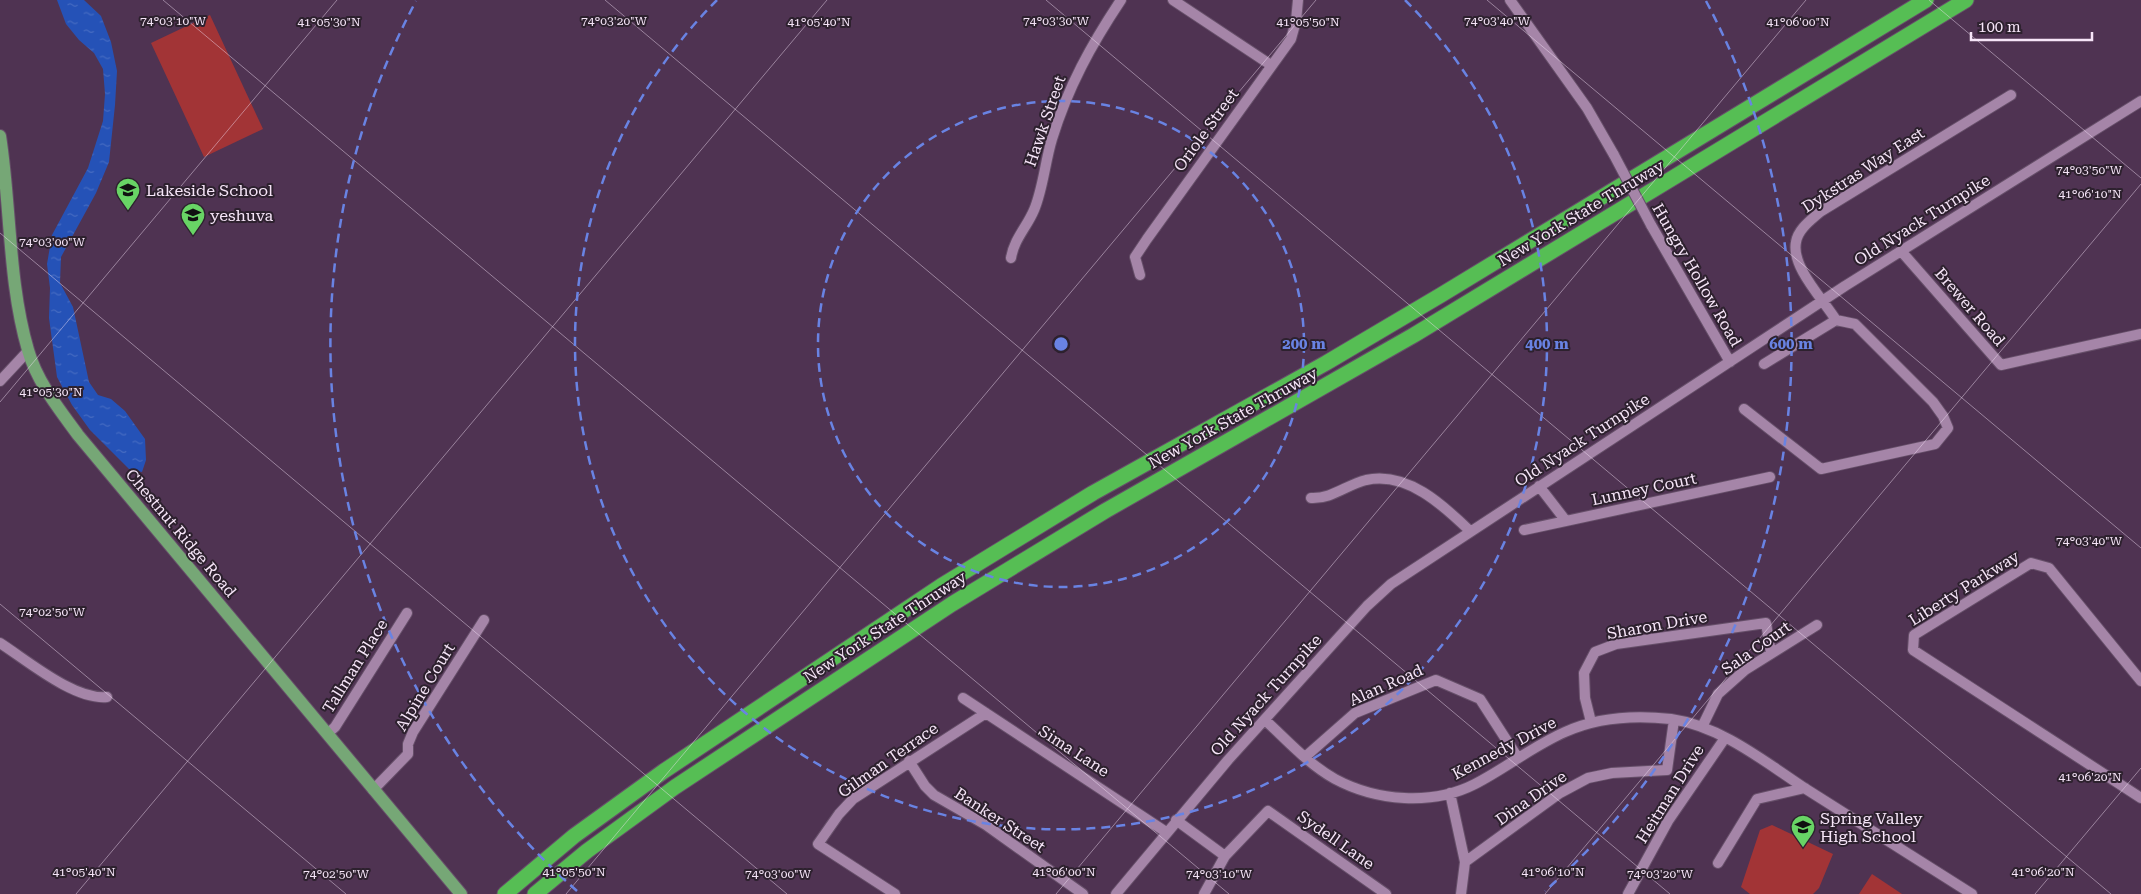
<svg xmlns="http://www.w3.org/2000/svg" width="2141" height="894" font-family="'Roboto Serif',serif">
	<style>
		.pitch { fill: #a23436 }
		.water { fill: url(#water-ripples) }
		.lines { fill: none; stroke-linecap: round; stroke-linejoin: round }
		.minor-casing { stroke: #664f69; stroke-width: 12 }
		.major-casing { stroke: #664f69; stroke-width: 14 }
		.highway-casing { stroke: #664f69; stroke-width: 17 }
		.minor { stroke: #a585a8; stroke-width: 10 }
		.major { stroke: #76a776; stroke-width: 12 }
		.highway { stroke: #56be54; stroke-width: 15 }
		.minor-bridge-casing { stroke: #664f69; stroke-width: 12; stroke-linecap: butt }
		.minor-bridge { stroke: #a585a8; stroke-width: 10 }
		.ticks { fill: none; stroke: #f6e5f8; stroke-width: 1; stroke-opacity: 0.45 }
		.ring { fill: none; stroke: #6983e3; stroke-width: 2.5; stroke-dasharray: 9 6 }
		.labels { text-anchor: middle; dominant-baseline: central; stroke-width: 4; stroke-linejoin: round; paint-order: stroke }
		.street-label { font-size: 16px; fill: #f6e5f8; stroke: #2d212e }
		.poi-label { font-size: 16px; fill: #f6e5f8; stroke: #2d212e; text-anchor: start }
		.ticks-label { font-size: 12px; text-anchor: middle; fill: #f6e5f8; stroke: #2d212e; stroke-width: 4; stroke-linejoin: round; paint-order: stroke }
		.centre { fill: #6983e3; stroke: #2d212e; stroke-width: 2.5 }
		.ring-label { font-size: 15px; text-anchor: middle; font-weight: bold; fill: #6983e3; stroke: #2d212e; stroke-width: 4; stroke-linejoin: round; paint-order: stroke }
	</style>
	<defs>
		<pattern id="water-ripples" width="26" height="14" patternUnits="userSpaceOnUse" patternTransform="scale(1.25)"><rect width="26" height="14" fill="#2552b7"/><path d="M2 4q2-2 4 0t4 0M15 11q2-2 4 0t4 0" fill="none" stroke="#456bc2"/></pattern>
	</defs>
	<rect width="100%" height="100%" fill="#4f3352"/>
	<path class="pitch" d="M210,15L263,129L204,157L151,43Z
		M1772,825L1833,854L1819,888L1813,894H1750L1741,887L1760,830Z
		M1872,874L1902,894H1859Z"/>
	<path class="water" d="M57,0H84L101,16L111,42L117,71L115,105L109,162L96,193L61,257L60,283L73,307L89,382L98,395L111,399L125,411L145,439L146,460L142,472L129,469L90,430L72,405L57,377L49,318L50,288L47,264L52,235L88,168L103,121L105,94L103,69L94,53L79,40L66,24Z"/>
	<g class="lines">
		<defs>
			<path id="minor" d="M1173,0L1271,65
				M1510,0L1587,108L1614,155
				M1651,225L1730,362
				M1901,251L2001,365L2141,334
				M1011,258C1014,239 1027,227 1034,210C1043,189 1045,162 1052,139C1068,87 1091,45 1121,0
				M1140,275L1135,257L1147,239L1291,39L1296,21L1298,0
				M1836,320C1823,299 1791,267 1796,242C1798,229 1811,220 1820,212L2011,95
				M0,381L28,351
				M1744,409L1821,469L1935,444L1948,428L1943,416L1933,402L1855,324L1836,320L1764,364
				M1539,486L1566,521
				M1311,498C1332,499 1346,485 1366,480C1407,471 1443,505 1470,531
				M1524,530L1770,477
				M0,643C28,661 74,700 107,697
				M2141,681L2049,568L2031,563L1914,635L1913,650L2141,798
				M963,698L1166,832
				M1265,720C1287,740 1308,764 1335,779C1376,801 1432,806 1475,784C1506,768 1533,746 1565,732C1598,717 1635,715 1671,719C1721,726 1765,762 1806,789C1861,824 1917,859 1972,894
				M1591,722L1585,698L1584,673L1595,652L1616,644L1766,623L1771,653
				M1702,727L1718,694L1745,670L1817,625
				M327,734L335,727L407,613
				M1305,757L1355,713L1436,680L1480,699L1518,758
				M909,761L925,786L934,795L986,825L1083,894
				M373,790L408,754V744L413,732L484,620
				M1450,793L1465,862L1560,793L1588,778L1612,773L1667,770L1674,720
				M1176,820L1225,856
				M1718,863L1757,799L1805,788
				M895,894L818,844L839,814L853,799L986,713
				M1116,894L1228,760L1367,606L1391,584L1845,286L2141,101
				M1204,894L1225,856L1268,811L1386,894
				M1461,894L1465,862
				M1628,894L1668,821L1725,738"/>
			<path id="major" d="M0,136C11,206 8,282 28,350C37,382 59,409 78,435L461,894"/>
			<path id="highway" d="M505,894L574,836L664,771L941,586L1093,493L1326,363L1441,295L1926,0
				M535,894L587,851L675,787L952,604L1105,511L1414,335L1966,0"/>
		</defs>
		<use href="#minor" class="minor-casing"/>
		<use href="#major" class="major-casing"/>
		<use href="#highway" class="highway-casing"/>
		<use href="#minor" class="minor"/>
		<use href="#major" class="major"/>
		<use href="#highway" class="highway"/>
		<defs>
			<path id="minor-bridge" d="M1614,155L1651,225"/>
		</defs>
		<use href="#minor-bridge" class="minor-bridge-casing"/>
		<use href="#minor-bridge" class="minor-bridge"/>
	</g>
	<path class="ticks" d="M163,0L1229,894M605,0L1670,894M1046,0L2111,894M1487,0L2141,548M1929,0L2141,178M0,233L787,894M0,402L337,0M0,604L346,894M76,894L827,0M566,894L1316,0M1056,894L1806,0M1545,894L2141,184M2035,894L2141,768"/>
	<g class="ring">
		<circle cx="1061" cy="344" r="243"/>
		<path d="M1405 0A486 486 0 1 1 717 0"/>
		<path d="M577 891A730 730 0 0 1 416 1M1706 1A730 730 0 0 1 1545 891"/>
	</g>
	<defs>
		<symbol id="school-pin" viewBox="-11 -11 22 30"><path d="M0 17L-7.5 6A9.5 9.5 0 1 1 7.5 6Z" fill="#68d465" stroke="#2d212e"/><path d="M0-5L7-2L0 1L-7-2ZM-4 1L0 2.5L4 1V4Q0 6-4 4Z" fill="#111"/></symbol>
	</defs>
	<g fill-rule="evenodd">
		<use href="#school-pin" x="114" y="176" width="28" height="38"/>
		<use href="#school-pin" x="179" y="201" width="28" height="38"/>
		<use href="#school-pin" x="1789" y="813" width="28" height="38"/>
	</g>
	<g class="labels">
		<g class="street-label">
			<text transform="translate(1045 121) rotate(-71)">Hawk Street</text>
			<text transform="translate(1206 130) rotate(-54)">Oriole Street</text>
			<text transform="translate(1863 170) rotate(-33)">Dykstras Way East</text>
			<text transform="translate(1581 213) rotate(-31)">New York State Thruway</text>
			<text transform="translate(1922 220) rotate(-32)">Old Nyack Turnpike</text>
			<text transform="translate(1697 275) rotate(60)">Hungry Hollow Road</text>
			<text transform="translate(1970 307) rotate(49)">Brewer Road</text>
			<text transform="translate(1233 418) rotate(-29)">New York State Thruway</text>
			<text transform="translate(1582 440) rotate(-33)">Old Nyack Turnpike</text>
			<text transform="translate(1644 489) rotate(-12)">Lunney Court</text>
			<text transform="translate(181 533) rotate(50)">Chestnut Ridge Road</text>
			<text transform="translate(1964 588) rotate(-32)">Liberty Parkway</text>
			<text transform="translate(1657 625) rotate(-10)">Sharon Drive</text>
			<text transform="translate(885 627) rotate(-33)">New York State Thruway</text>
			<text transform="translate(1756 648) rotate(-35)">Sala Court</text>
			<text transform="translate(355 666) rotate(-58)">Tallman Place</text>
			<text transform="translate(1386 685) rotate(-24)">Alan Road</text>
			<text transform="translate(425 687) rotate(-59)">Alpine Court</text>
			<text transform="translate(1266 695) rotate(-48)">Old Nyack Turnpike</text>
			<text transform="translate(1504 748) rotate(-28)">Kennedy Drive</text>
			<text transform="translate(1074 751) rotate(33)">Sima Lane</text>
			<text transform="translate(888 760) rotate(-35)">Gilman Terrace</text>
			<text transform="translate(1670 794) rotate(-58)">Heitman Drive</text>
			<text transform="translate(1531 798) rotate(-35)">Dina Drive</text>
			<text transform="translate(1000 820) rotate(33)">Banker Street</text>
			<text transform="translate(1336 840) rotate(35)">Sydell Lane</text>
		</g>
		<g class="poi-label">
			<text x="146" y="190">Lakeside School</text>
			<text x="210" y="215">yeshuva</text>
			<text x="1820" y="818">Spring Valley<tspan x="1820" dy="18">High School</tspan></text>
		</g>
	</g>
	<g class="ticks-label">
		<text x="173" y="25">74°03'10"W</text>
		<text x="614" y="25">74°03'20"W</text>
		<text x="1497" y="25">74°03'40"W</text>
		<text x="1056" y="25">74°03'30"W</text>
		<text x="329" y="26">41°05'30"N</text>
		<text x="819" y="26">41°05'40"N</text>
		<text x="1308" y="26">41°05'50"N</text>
		<text x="1798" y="26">41°06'00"N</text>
		<text x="2089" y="174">74°03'50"W</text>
		<text x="2090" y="198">41°06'10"N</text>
		<text x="52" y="246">74°03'00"W</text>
		<text x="51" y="396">41°05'30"N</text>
		<text x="2089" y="545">74°03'40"W</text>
		<text x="52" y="616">74°02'50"W</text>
		<text x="2090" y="781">41°06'20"N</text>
		<text x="84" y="876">41°05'40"N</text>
		<text x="574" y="876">41°05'50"N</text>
		<text x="1064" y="876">41°06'00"N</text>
		<text x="1553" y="876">41°06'10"N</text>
		<text x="2043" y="876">41°06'20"N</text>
		<text x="336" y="878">74°02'50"W</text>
		<text x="778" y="878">74°03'00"W</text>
		<text x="1219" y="878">74°03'10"W</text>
		<text x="1660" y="878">74°03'20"W</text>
	</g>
	<circle cx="1061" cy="344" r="8" class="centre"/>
	<g class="ring-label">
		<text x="1304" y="349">200 m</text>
		<text x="1547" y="349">400 m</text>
		<text x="1791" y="349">600 m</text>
	</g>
	<path d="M1971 32v8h121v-8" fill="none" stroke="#f6e5f8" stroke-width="2.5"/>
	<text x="1978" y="32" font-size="15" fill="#f6e5f8" stroke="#2d212e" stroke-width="4" paint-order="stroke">100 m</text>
</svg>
